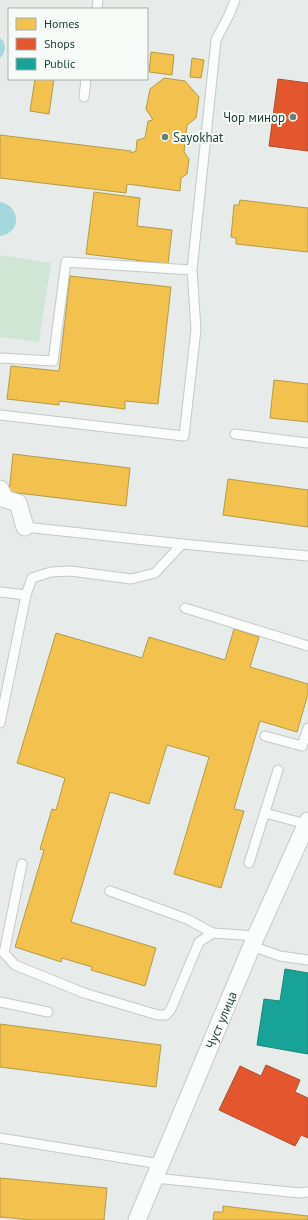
<svg xmlns="http://www.w3.org/2000/svg" width="308" height="1220" font-family="'PT Sans',sans-serif">
	<style>
		.green { fill: #cfe6d5 }
		.water { fill: #a4d8dd }
		.homes { fill: #f2c14e; stroke: #b39b47 }
		.shops { fill: #e4572e; stroke: #aa5131 }
		.public { fill: #17a398; stroke: #1a867b }
		.lines { fill: none; stroke-linecap: round; stroke-linejoin: round }
		.lane-casing { stroke: #c4c9c7; stroke-width: 11 }
		.street-casing { stroke: #c4c9c7; stroke-width: 19 }
		.lane { stroke: #fbfcfc; stroke-width: 9 }
		.street { stroke: #fbfcfc; stroke-width: 17 }
		.poi-dot { fill: #667e76; stroke: #f6fbf8; stroke-width: 1.5 }
		.labels { text-anchor: middle; dominant-baseline: central; stroke-width: 4; stroke-linejoin: round; paint-order: stroke }
		.poi-label { font-size: 13px; fill: #214338; stroke: #f6fbf8; text-anchor: end }
		.street-label { font-size: 13px; fill: #214338; stroke: #f6fbf8 }
	</style>
	<rect width="100%" height="100%" fill="#e7ecea"/>
	<path class="green" d="M0,255L51,263L39,342L0,337Z"/>
	<path class="water" d="M0,38C7,44 6,52 0,58Z
		M0,202C21,206 22,233 0,236Z"/>
	<path class="homes" d="M151,52L174,55L172,75L149,72Z
		M192,58L204,60L201,78L190,77Z
		M164,78L185,81L199,97L196,118L187,125L184,152L189,159L187,174L181,178L180,191L127,184L126,193L0,178V135L131,151V153L136,151L137,140L145,138L148,121L153,120L146,109L150,89Z
		M35,79H54L49,114L30,111Z
		M94,192L140,198L137,226L172,230L168,264L86,254Z
		M240,200L308,208V252L236,244V238L231,237L234,205H239Z
		M70,276L171,287L158,404L125,401V409L59,401V405L7,399L11,366L59,371Z
		M274,380L308,384V422L270,418Z
		M13,454L130,468L126,506L9,492Z
		M228,479L308,490V527L223,515Z
		M234,629L259,637L250,667L308,684V694L297,732L260,721L234,809L244,811L221,888L174,874L209,757L167,745L149,804L110,792L71,922L156,948L145,986L91,970L92,967L62,958L61,962L15,947L44,850L40,849L52,809L56,810L65,778L17,763L56,633L142,658L149,637L225,660Z
		M0,1024L161,1045L156,1087L0,1067Z
		M0,1178L107,1188L104,1220H32L0,1217Z
		M223,1206L308,1216V1220H213L214,1212H223Z"/>
	<path class="shops" d="M278,79L308,83V151L269,146Z
		M266,1065L300,1080L295,1092L308,1098V1138L301,1135L295,1146L219,1110L240,1066L261,1076Z"/>
	<path class="public" d="M285,969L308,973V1054L257,1045L264,999L280,1001Z"/>
	<g class="lines">
		<defs>
			<path id="lane" d="M97,9L98,0
				M84,97L86,79
				M0,358L53,361L66,262L192,270L216,40L229,15L235,0
				M0,415L184,436L196,329L192,270
				M235,434L308,443
				M25,527L182,544L308,556
				M0,592L26,595L0,723
				M26,595L32,578L51,572L71,571L131,579L155,573L182,544
				M185,608L308,646
				M265,736L302,746L308,728
				M265,813L306,824
				M249,863L278,770
				M22,864L4,953L15,965L84,993L158,1015H166L171,1009L199,942L213,933L256,936
				M110,891L187,919L213,933
				M252,946L280,956L308,960
				M0,1002L48,1012
				M0,1138L160,1164
				M155,1178L299,1193L308,1192"/>
			<g id="street">
				<path d="M0,489L5,499L18,503L25,527"/>
				<path id="s1" d="M137,1220L256,936L308,821"/>
			</g>
		</defs>
		<use href="#lane" class="lane-casing"/>
		<use href="#street" class="street-casing"/>
		<use href="#lane" class="lane"/>
		<use href="#street" class="street"/>
	</g>
	<g class="poi-dot">
		<circle cx="293" cy="117" r="4"/>
		<circle cx="165" cy="137" r="4"/>
	</g>
	<g class="labels">
		<g class="poi-label">
			<text x="285" y="117">Чор минор</text>
			<text x="173" y="137" text-anchor="start">Sayokhat</text>
		</g>
		<g class="street-label">
			<text stroke="none"><textPath href="#s1" startOffset="217">Чуст улица</textPath></text>
		</g>
	</g>
	<rect x="8" y="8" width="140" height="72" fill="#f6fbf8" stroke="#a1b1ab"/>
	<rect x="16" y="18" width="20" height="12" fill="#f2c14e" stroke="#a1b1ab"/>
	<text x="44" y="28" font-size="12" fill="#214338">Homes</text>
	<rect x="16" y="38" width="20" height="12" fill="#e4572e" stroke="#a1b1ab"/>
	<text x="44" y="48" font-size="12" fill="#214338">Shops</text>
	<rect x="16" y="58" width="20" height="12" fill="#17a398" stroke="#a1b1ab"/>
	<text x="44" y="68" font-size="12" fill="#214338">Public</text>
</svg>
